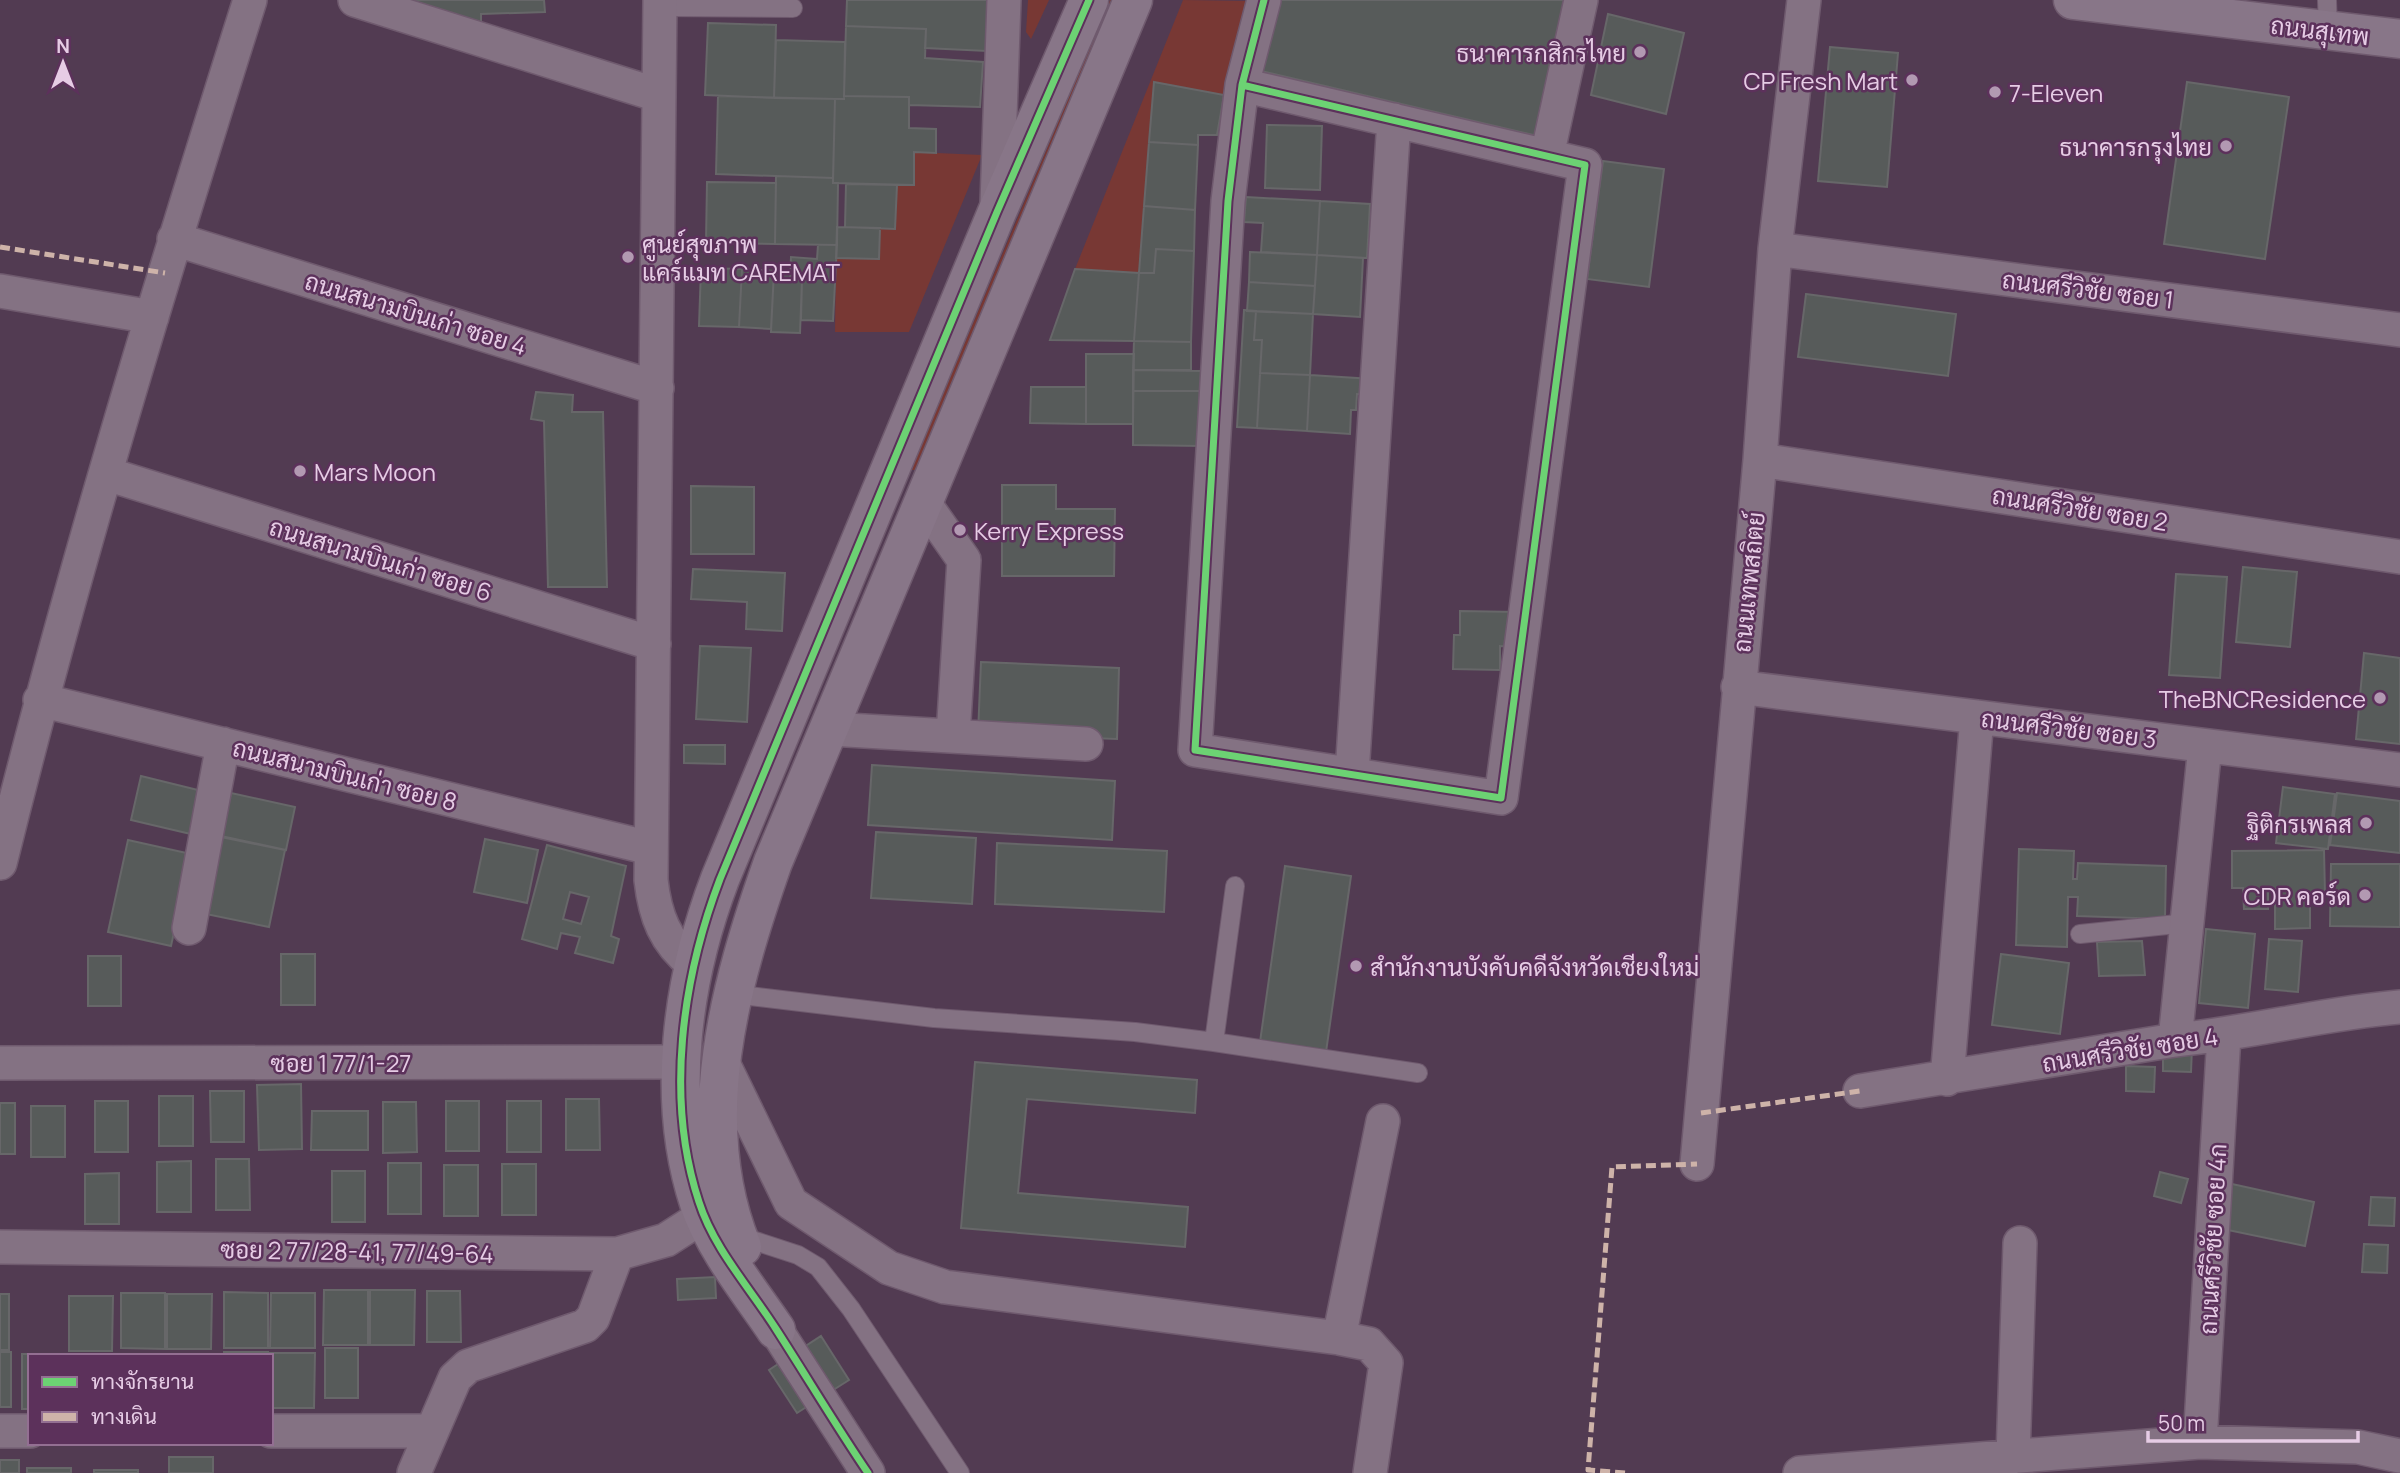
<svg xmlns="http://www.w3.org/2000/svg" width="2400" height="1473" font-family="Manrope,Sarabun,sans-serif">
	<style>
		.green { fill: #783834 }
		.building { fill: #575b5a; stroke: #676769; stroke-width: 2; fill-rule: evenodd }
		.lines { fill: none; stroke-linecap: round; stroke-linejoin: round }
		.lane-casing { stroke: #6f5a6e; stroke-width: 20 }
		.street-casing { stroke: #6f5a6e; stroke-width: 36 }
		.secondary-casing { stroke: #6f5a6e; stroke-width: 41 }
		.lane { stroke: #847283; stroke-width: 18 }
		.street { stroke: #847283; stroke-width: 33 }
		.secondary { stroke: #887688; stroke-width: 38 }
		.quiet { stroke: #ceb3a9; stroke-width: 5; stroke-dasharray: 10 5; stroke-linecap: butt }
		.cycleway-casing { stroke: #5c315b; stroke-width: 11 }
		.cycleway { stroke: #6cd273; stroke-width: 7 }
		.poi-dot { fill: #b299b2; stroke: #5c315b; stroke-width: 2.5 }
		.labels { text-anchor: middle; dominant-baseline: central; stroke-width: 5; stroke-linejoin: round; paint-order: stroke }
		.street-label { font-size: 24px; fill: #e6cce5; stroke: #5c315b }
		.poi-label { font-size: 24px; fill: #e6cce5; stroke: #5c315b; text-anchor: end }
	</style>
	<rect width="100%" height="100%" fill="#523b52"/>
	<path class="green" d="M1028,0H1049L1031,39L1026,32Z
		M1110,0H1121L924,470H911Z
		M1183,0L1252,1L1224,95L1154,83L1139,273L1075,269Z
		M914,152L982,155L909,332H835L836,258L879,259L880,228H895L897,185H914Z"/>
	<path class="building" d="M396,0H544L545,12L481,14V25Z
		M847,0H990L987,51L925,48L926,29L846,26Z
		M1278,0H1569L1538,136L1261,71Z
		M1608,14L1684,33L1666,114L1591,95Z
		M708,23L776,25L774,98L705,95Z
		M846,26L926,29L925,58L983,62L980,107L909,105V97L844,96Z
		M776,40L845,42L844,99L774,98Z
		M1830,47L1898,53L1887,187L1818,181Z
		M1154,82L1224,95L1217,135H1198V145L1149,142Z
		M2187,82L2289,97L2265,259L2164,244Z
		M718,96L835,99L833,178L716,174Z
		M844,96L909,97V128L936,129V153L914,152V185L833,183L835,99H844Z
		M1267,125L1322,126L1320,190L1265,188Z
		M1149,142L1198,145L1195,210L1144,206Z
		M1603,161L1664,169L1649,287L1587,279Z
		M776,176L833,178V183H838L837,245L775,244Z
		M707,182L776,183L775,244L706,243Z
		M846,184L897,185L895,229L845,227Z
		M1246,197L1320,201L1317,255L1261,252L1263,223L1244,222Z
		M1320,201L1370,204L1367,258L1317,255Z
		M1144,206L1195,210L1194,251L1156,249L1154,273H1139Z
		M837,227L880,228L879,259L836,258Z
		M818,245H837L833,321L801,320L802,280L790,279L791,257L817,259Z
		M1156,249L1194,251L1191,342L1134,341L1139,273H1154Z
		M1250,252L1317,255L1315,286L1249,282Z
		M1317,255L1363,258L1360,317L1313,314Z
		M701,268L742,269L739,327L699,326Z
		M742,269L774,271L771,329L739,327Z
		M1075,269L1139,273L1134,341L1050,340Z
		M774,271L791,272L790,279L802,280L800,333L771,332Z
		M1249,282L1315,286L1313,314L1247,311Z
		M1806,294L1956,314L1948,376L1798,357Z
		M1244,310L1256,311L1254,340H1262L1257,428L1237,427Z
		M1256,311L1313,314L1310,375L1260,373L1262,340H1254Z
		M1134,341L1191,342V370H1133Z
		M1086,354H1134L1133,424H1086Z
		M1133,370L1202,371L1201,391H1133Z
		M1260,373L1310,375L1307,431L1257,428Z
		M1310,375L1372,379L1371,395L1357,394L1356,410H1351L1350,434L1307,431Z
		M1031,387H1086V424L1030,423Z
		M1133,391H1201V446L1133,445Z
		M536,392L573,395L572,412H603L607,587H548L544,421L531,419Z
		M1002,485H1056V509H1115L1114,576H1002Z
		M691,486L754,487V554H691Z
		M2243,567L2297,572L2290,647L2236,642Z
		M693,569L785,573L782,631L746,629L747,602L691,599Z
		M2176,574L2227,577L2220,678L2169,675Z
		M1460,611L1518,612L1517,647L1500,646V670L1453,669L1454,635H1460Z
		M700,646L751,648L747,722L696,719Z
		M2364,653L2400,658V744L2356,739Z
		M981,662L1119,668L1117,739L978,734Z
		M684,745H725V764L684,763Z
		M872,765L1115,781L1112,840L868,825Z
		M141,776L206,792L195,835L131,820Z
		M2283,787L2335,794L2328,849L2276,843Z
		M231,793L295,807L286,850L221,836Z
		M2337,793L2400,801V853L2330,845Z
		M876,832L976,838L972,904L871,898Z
		M221,837L285,850L269,927L206,914Z
		M485,839L538,850L527,903L474,892Z
		M128,840L191,854L171,946L108,932Z
		M997,843L1167,851L1164,912L995,904Z
		M547,845L626,866L611,936L619,939L613,963L575,953L580,937L561,933L557,949L522,939ZM570,892L589,897L581,924L563,919Z
		M2019,849L2074,851L2073,879H2077L2078,863L2166,866L2165,919L2077,916L2078,897H2068L2067,947L2016,945Z
		M2324,850L2325,895H2310V928L2275,929V889H2268V909H2244L2243,888H2232V851Z
		M2331,864H2400V927L2330,926Z
		M1285,866L1351,876L1326,1052L1260,1042Z
		M2206,929L2255,934L2248,1008L2199,1003Z
		M2269,939L2302,941L2298,992L2265,989Z
		M2142,941L2145,975L2099,976L2097,942Z
		M281,954H315V1005H281Z
		M2001,954L2069,963L2060,1034L1992,1025Z
		M88,956H121V1006H88Z
		M2163,1047L2192,1048L2191,1072L2163,1071Z
		M975,1062L1197,1080L1195,1113L1027,1099L1018,1193L1188,1207L1185,1247L961,1228Z
		M2126,1066L2155,1067L2154,1092L2126,1091Z
		M301,1084L302,1149L259,1150L257,1085Z
		M210,1091H244V1142H211Z
		M159,1096H193V1146H159Z
		M566,1099H599L600,1150H566Z
		M95,1101H128V1152H95Z
		M446,1101H479V1151H446Z
		M507,1101H541V1152H507Z
		M383,1102H416L417,1152L383,1153Z
		M0,1103H15V1154H0Z
		M31,1106H65V1157H31Z
		M312,1111H368V1150H311Z
		M216,1159H249L250,1210H216Z
		M191,1161V1212H157V1162Z
		M388,1163H421V1214H388Z
		M502,1164H536V1215H502Z
		M444,1165H478V1216H444Z
		M332,1171H365V1222H332Z
		M2160,1172L2188,1179L2181,1203L2154,1196Z
		M119,1173V1224H85V1174Z
		M2232,1184L2314,1202L2305,1246L2223,1229Z
		M2371,1197L2395,1198L2394,1226L2369,1225Z
		M2364,1244L2388,1245L2387,1273L2362,1272Z
		M715,1277L716,1298L678,1300L677,1279Z
		M324,1290H368V1345H323Z
		M370,1290H415L414,1345H370Z
		M427,1291H460L461,1342H427Z
		M224,1292L268,1293V1348H224Z
		M121,1293H165V1349L121,1348Z
		M271,1293H315V1348H270Z
		M0,1294H9V1350H0Z
		M167,1294H212L211,1349H167Z
		M69,1296H113L112,1351H69Z
		M821,1336L849,1380L797,1413L769,1370Z
		M325,1348H358V1398H325Z
		M0,1352H11V1407H0Z
		M224,1352H268V1356H224Z
		M270,1353H315L314,1408H271Z
		M22,1354H66L30,1356V1409H22Z
		M169,1457H213V1473H169Z
		M0,1460H19V1473H0Z
		M27,1468H71V1473H27Z
		M94,1470H138V1473H94Z"/>
	<g class="lines">
		<defs>
			<path id="lane" d="M2327,0L2328,31
				M660,7L793,8
				M2080,934L2187,923
				M733,994L934,1018L1135,1032L1214,1042L1235,886
				M1214,1042L1418,1073
				M740,1236L798,1255L818,1267L851,1309L960,1473"/>
			<path id="street" d="M355,0L658,95
				M660,0L651,880C655,916 665,942 693,964
				M1242,85L1585,165L1501,798L1195,750L1228,201L1242,85L1264,0
				M1547,156L1581,0
				M997,203L1004,0
				M174,239L657,388
				M1775,249L2400,330
				M0,291L152,317
				M1760,460L2400,557
				M107,474L654,644
				M924,503L964,560L953,736
				M1738,687L2400,770
				M40,700L650,848
				M830,729L1086,744
				M1352,774L1394,120
				M0,863C72,572 160,285 250,0
				M189,928L223,744
				M2175,1040L2205,746
				M721,1059L791,1203L889,1268L945,1287L1339,1338L1383,1121
				M0,1063L682,1062
				M1947,1079L1977,717
				M1860,1091L2175,1040C2251,1033 2324,1013 2400,1007
				M1697,1164L1760,460L1775,249L1804,0
				M0,1247L617,1254L666,1240L705,1215
				M776,1330L868,1473
				M1339,1338L1369,1344L1386,1363L1370,1473
				M0,1431H30
				M271,1431H432
				M2200,1442L2224,1035
				M2013,1457L2020,1243
				M414,1473L455,1378L468,1366L585,1326L593,1318L617,1254
				M1800,1473L2200,1442L2358,1447L2400,1456"/>
			<path id="secondary" d="M2073,0L2400,39
				M742,1247C691,1122 730,984 773,862L1133,0
				M776,1330C749,1290 715,1249 699,1203C665,1099 682,979 720,879L997,212L1089,0"/>
		</defs>
		<use href="#lane" class="lane-casing"/>
		<use href="#street" class="street-casing"/>
		<use href="#secondary" class="secondary-casing"/>
		<use href="#lane" class="lane"/>
		<use href="#street" class="street"/>
		<use href="#secondary" class="secondary"/>
		<path class="quiet" d="M0,247L165,273
			M1701,1113L1860,1091
			M1625,1473L1588,1470L1612,1167L1697,1164"/>
		<defs>
			<path id="cycleway" d="M1242,85L1585,165L1501,798L1195,750L1228,201L1242,85L1264,0
				M868,1473C836,1426 807,1377 776,1329C750,1288 714,1249 699,1202C665,1099 682,979 720,879L997,212L1089,0"/>
		</defs>
		<use href="#cycleway" class="cycleway-casing"/>
		<use href="#cycleway" class="cycleway"/>
	</g>
	<g class="poi-dot">
		<circle cx="1640" cy="52" r="7"/>
		<circle cx="1912" cy="80" r="7"/>
		<circle cx="1995" cy="92" r="7"/>
		<circle cx="2226" cy="146" r="7"/>
		<circle cx="628" cy="257" r="7"/>
		<circle cx="300" cy="471" r="7"/>
		<circle cx="960" cy="530" r="7"/>
		<circle cx="2380" cy="698" r="7"/>
		<circle cx="2366" cy="823" r="7"/>
		<circle cx="2365" cy="895" r="7"/>
		<circle cx="1356" cy="966" r="7"/>
	</g>
	<g class="labels">
		<g class="street-label">
			<text transform="translate(2320 30) rotate(7)">ถนนสุเทพ</text>
			<text transform="translate(2088 289) rotate(7)">ถนนศรีวิชัย ซอย 1</text>
			<text transform="translate(416 313) rotate(17)">ถนนสนามบินเก่า ซอย 4</text>
			<text transform="translate(2080 508) rotate(9)">ถนนศรีวิชัย ซอย 2</text>
			<text transform="translate(381 559) rotate(17)">ถนนสนามบินเก่า ซอย 6</text>
			<text transform="translate(1748 582) rotate(-84)">ถนนเทพสถิตย์</text>
			<text transform="translate(2069 728) rotate(7)">ถนนศรีวิชัย ซอย 3</text>
			<text transform="translate(345 774) rotate(14)">ถนนสนามบินเก่า ซอย 8</text>
			<text transform="translate(2130 1049) rotate(-9)">ถนนศรีวิชัย ซอย 4</text>
			<text x="341" y="1062">ซอย 1 77/1-27</text>
			<text transform="translate(2212 1239) rotate(-87)">ถนนศรีวิชัย ซอย 4ก</text>
			<text transform="translate(357 1251) rotate(1)">ซอย 2 77/28-41, 77/49-64</text>
		</g>
		<g class="poi-label">
			<text x="1626" y="52">ธนาคารกสิกรไทย</text>
			<text x="1898" y="80">CP Fresh Mart</text>
			<text x="2009" y="92" text-anchor="start">7-Eleven</text>
			<text x="2212" y="146">ธนาคารกรุงไทย</text>
			<text x="642" y="243" text-anchor="start">ศูนย์สุขภาพ<tspan x="642" dy="28">แคร์แมท CAREMAT</tspan></text>
			<text x="314" y="471" text-anchor="start">Mars Moon</text>
			<text x="974" y="530" text-anchor="start">Kerry Express</text>
			<text x="2366" y="698">TheBNCResidence</text>
			<text x="2352" y="823">ฐิติกรเพลส</text>
			<text x="2351" y="895">CDR คอร์ด</text>
			<text x="1370" y="966" text-anchor="start">สำนักงานบังคับคดีจังหวัดเชียงใหม่</text>
		</g>
	</g>
	<rect x="28" y="1354" width="245" height="91" fill="#5c315b" stroke="#936f92" stroke-width="2"/>
	<rect x="42" y="1377" width="35" height="10" fill="#6cd273" stroke="#936f92" stroke-width="2"/>
	<text x="91" y="1389" font-size="21" fill="#e6cce5">ทางจักรยาน</text>
	<rect x="42" y="1412" width="35" height="10" fill="#ceb3a9" stroke="#936f92" stroke-width="2"/>
	<text x="91" y="1424" font-size="21" fill="#e6cce5">ทางเดิน</text>
	<g transform="translate(63 63)" stroke="#5c315b" stroke-width="5" paint-order="stroke">
	<path d="M0-5L12 26L0 18L-12 26Z" fill="#e6cce5"/>
	<text y="-10" font-size="19" font-weight="bold" text-anchor="middle" fill="#e6cce5">N</text>
	</g>
	<path d="M2148 1431v10h210v-10" fill="none" stroke="#e6cce5" stroke-width="3.5"/>
	<text x="2158" y="1431" font-size="21" fill="#e6cce5" stroke="#5c315b" stroke-width="5" paint-order="stroke">50 m</text>
</svg>
